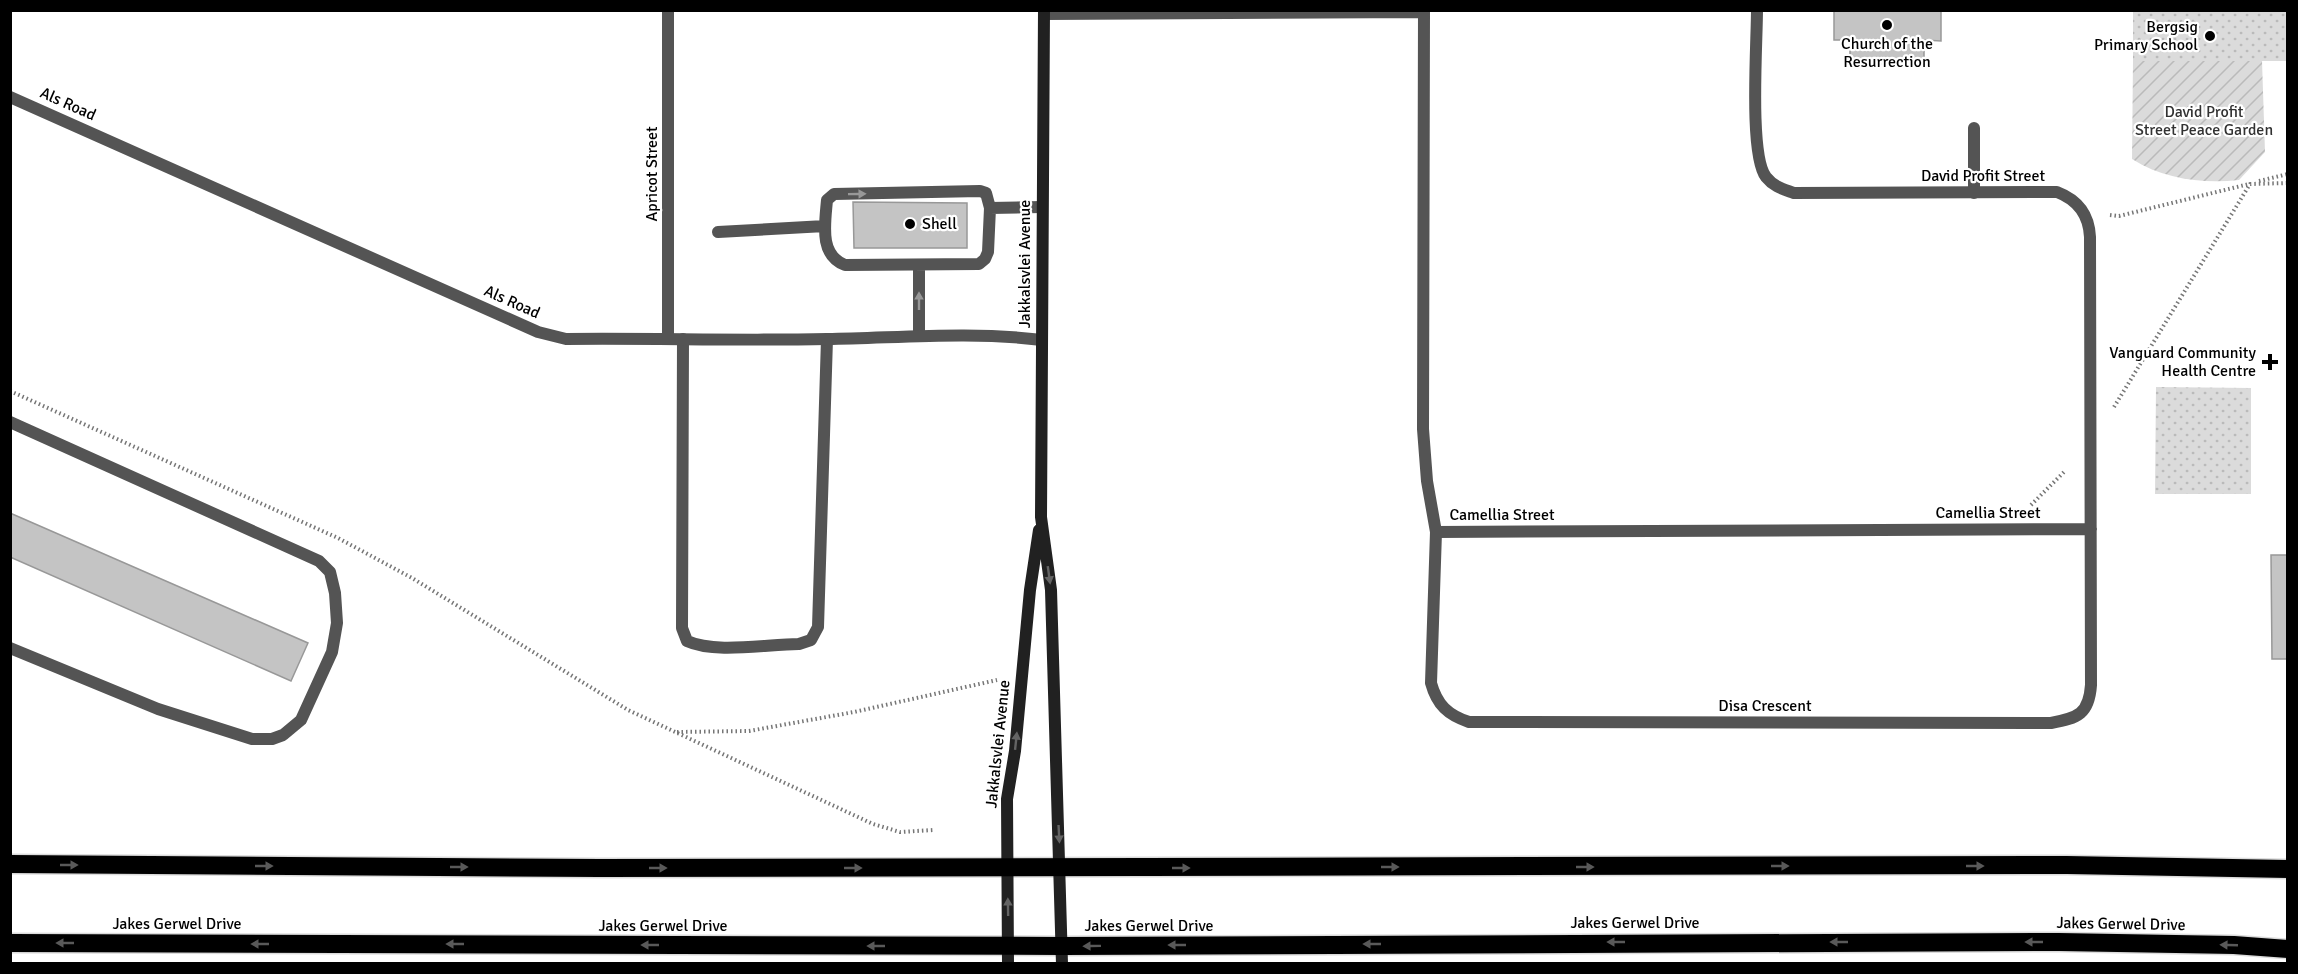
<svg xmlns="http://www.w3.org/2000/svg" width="2298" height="974" font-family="Signika,sans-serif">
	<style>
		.park { fill: url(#park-dots) }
		.garden { fill: url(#garden-furrows) }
		.building { fill: #c4c4c4; stroke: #989898; stroke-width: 1.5 }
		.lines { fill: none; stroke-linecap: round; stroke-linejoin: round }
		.highway-casing { stroke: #dbdbdb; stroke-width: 21 }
		.path { stroke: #767676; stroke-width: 4; stroke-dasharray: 1.5 3; stroke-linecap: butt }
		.lane { stroke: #545454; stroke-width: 12 }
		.street { stroke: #545454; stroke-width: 12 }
		.secondary { stroke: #212121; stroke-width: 12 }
		.highway { stroke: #000; stroke-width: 18 }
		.oneway { fill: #989898 }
		.oneway2 { fill: #646464 }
		.oneway3 { fill: #595959 }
		.poi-dot { fill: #000; stroke: #fff; stroke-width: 2 }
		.labels { text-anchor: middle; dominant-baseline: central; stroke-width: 4.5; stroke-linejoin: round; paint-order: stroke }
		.poi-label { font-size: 16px; fill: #000; stroke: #fff; text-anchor: end }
		.street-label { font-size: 16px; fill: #000; stroke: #fff }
		.park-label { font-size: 16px; fill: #323232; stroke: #fff }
	</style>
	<defs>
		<pattern id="park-dots" width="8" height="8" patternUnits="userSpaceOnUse" patternTransform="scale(1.5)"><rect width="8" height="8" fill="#dbdbdb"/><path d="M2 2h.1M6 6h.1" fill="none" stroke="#bababa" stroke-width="1.8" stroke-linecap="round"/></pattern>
		<pattern id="garden-furrows" width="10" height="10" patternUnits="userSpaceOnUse" patternTransform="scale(1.5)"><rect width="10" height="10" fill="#dbdbdb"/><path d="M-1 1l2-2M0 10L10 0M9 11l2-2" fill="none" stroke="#bababa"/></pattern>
	</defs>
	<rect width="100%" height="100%" fill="#fff"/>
	<path class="park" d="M2133,11H2287V61H2133Z
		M2156,387L2251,388V494H2155Z"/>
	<path class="garden" d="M2133,61H2262L2265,152L2239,180C2203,184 2163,179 2132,159Z"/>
	<path class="building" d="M1834,10H1941V41L1924,40V64H1850V40H1834Z
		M853,202L967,203V248H854Z
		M10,513L308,643L291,681L10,557Z
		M2271,555H2288V659H2272Z"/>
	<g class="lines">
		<defs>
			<path id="highway" d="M10,864L600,868L2067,865L2288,869
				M10,943L1062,946L2059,942L2234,945L2288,949"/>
		</defs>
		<use href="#highway" class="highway-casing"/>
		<path class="path" d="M2259,181L2288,174
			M2110,215L2119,216L2249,184
			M10,391L338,538L412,578L628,710L873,824L900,832L933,830
			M2114,407L2250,184L2288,183
			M2031,505L2066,470
			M677,732L749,731L854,712L997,680"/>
		<path class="lane" d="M1974,128V193
			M990,208L988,252L985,259L979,264L845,265C819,255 825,224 827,200L834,194L980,191L986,193L990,208L1042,207
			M718,232L825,226
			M919,266V335
			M683,339L682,628L687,641C715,654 767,644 799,644L811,640L818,627L827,339"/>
		<path class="street" d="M1424,10L1423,429L1427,481L1436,532L2091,529
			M1044,14L1424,12
			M10,97L538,332L566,339C653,338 740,341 827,339C899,338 970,331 1042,340
			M668,338V10
			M10,422L319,561L330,572L335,593L337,623L332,652L301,720L283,735L272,739H252L158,709L10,648
			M1436,532L1431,683C1437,705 1448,715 1469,722L2051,723C2078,718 2089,714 2091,685L2090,237C2089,215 2078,200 2057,192L1794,193C1783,189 1774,187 1766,177C1749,155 1757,44 1757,10"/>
		<path class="secondary" d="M1044,10L1041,517L1051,590L1062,964
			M1008,964L1007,799L1015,751L1030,590L1039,530"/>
		<use href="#highway" class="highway"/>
	</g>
	<defs><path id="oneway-solid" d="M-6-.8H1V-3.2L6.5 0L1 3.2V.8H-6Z" transform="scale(1.5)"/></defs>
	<g class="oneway">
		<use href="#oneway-solid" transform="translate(857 194) rotate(-1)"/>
		<use href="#oneway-solid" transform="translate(919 301) rotate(-90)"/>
	</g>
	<g class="oneway2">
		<use href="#oneway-solid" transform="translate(1049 575) rotate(82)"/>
		<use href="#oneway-solid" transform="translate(1016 741) rotate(-84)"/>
		<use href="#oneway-solid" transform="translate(1059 834) rotate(87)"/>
		<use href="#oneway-solid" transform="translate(1008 907) rotate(-91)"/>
	</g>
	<g class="oneway3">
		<use href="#oneway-solid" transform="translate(69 865)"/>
		<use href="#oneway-solid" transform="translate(264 866)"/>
		<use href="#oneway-solid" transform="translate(1780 866)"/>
		<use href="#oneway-solid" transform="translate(1975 866)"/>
		<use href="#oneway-solid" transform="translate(459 867)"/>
		<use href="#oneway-solid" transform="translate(1390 867)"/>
		<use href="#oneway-solid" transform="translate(1585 867)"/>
		<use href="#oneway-solid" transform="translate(658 868)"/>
		<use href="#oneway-solid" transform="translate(853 868)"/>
		<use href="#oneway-solid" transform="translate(1181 868)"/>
		<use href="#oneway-solid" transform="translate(1616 942) rotate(180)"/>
		<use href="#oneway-solid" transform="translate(1839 942) rotate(-180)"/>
		<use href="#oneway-solid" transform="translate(2034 942) rotate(-180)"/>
		<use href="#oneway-solid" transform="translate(65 943) rotate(-180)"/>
		<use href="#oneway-solid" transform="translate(260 944) rotate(-180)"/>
		<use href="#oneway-solid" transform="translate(455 944) rotate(-180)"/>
		<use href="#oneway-solid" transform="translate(1372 944) rotate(180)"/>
		<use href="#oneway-solid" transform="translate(650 945) rotate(-180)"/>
		<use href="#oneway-solid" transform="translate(1177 945) rotate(180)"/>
		<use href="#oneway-solid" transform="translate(2229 945) rotate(-178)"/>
		<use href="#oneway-solid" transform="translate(876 946) rotate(-180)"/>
		<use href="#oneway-solid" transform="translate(1092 946) rotate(179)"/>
	</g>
	<g class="poi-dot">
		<circle cx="1887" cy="25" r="6"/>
		<circle cx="2210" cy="36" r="6"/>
		<circle cx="910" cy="224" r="6"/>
		<path d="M2267 353h6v6h6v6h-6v6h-6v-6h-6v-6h6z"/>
	</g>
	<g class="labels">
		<g class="poi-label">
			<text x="2198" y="27">Bergsig<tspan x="2198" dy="18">Primary School</tspan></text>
			<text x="1887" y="44" text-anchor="middle">Church of the<tspan x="1887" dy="18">Resurrection</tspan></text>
			<text x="922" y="224" text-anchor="start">Shell</text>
			<text x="2256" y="353">Vanguard Community<tspan x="2256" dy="18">Health Centre</tspan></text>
		</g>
		<g class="street-label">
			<text transform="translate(68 104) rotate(24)">Als Road</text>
			<text transform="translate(652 174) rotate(-90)">Apricot Street</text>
			<text x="1983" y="176">David Profit Street</text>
			<text transform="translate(1025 264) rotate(-90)">Jakkalsvlei Avenue</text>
			<text transform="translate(512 302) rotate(24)">Als Road</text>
			<text x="1988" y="513">Camellia Street</text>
			<text x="1502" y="515">Camellia Street</text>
			<text x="1765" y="706">Disa Crescent</text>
			<text transform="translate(998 744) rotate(-84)">Jakkalsvlei Avenue</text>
			<text x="1635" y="923">Jakes Gerwel Drive</text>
			<text x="177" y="924">Jakes Gerwel Drive</text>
			<text transform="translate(2121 924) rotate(1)">Jakes Gerwel Drive</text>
			<text x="663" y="926">Jakes Gerwel Drive</text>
			<text x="1149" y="926">Jakes Gerwel Drive</text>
		</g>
		<g class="park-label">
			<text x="2204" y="112">David Profit<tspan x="2204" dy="18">Street Peace Garden</tspan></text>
		</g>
	</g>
	<rect width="2298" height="974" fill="none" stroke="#000000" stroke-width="24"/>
</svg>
